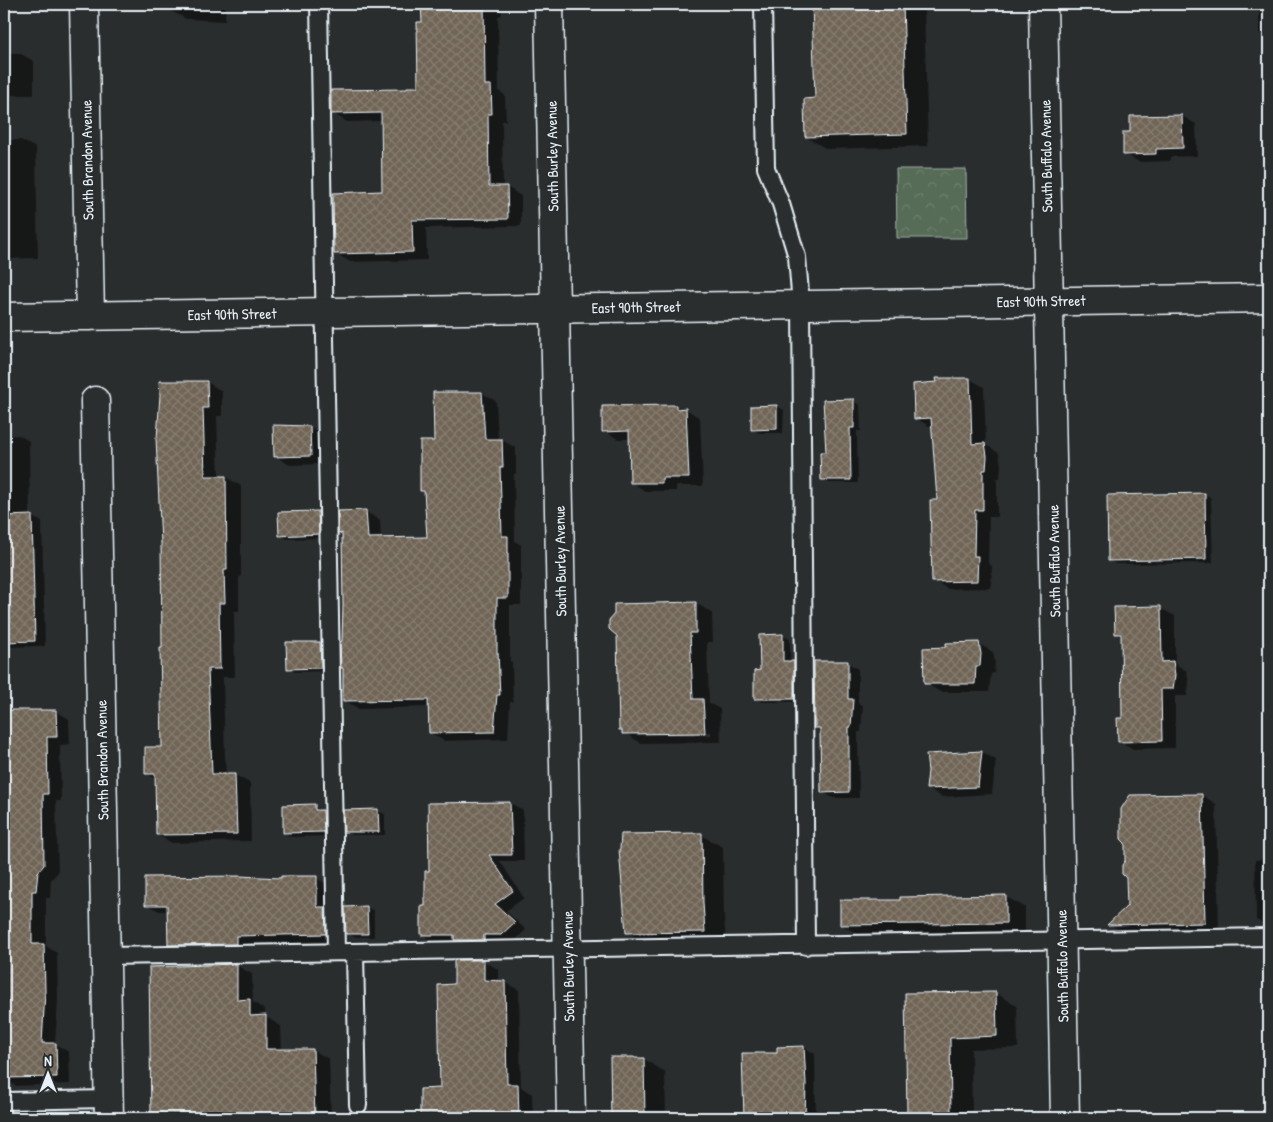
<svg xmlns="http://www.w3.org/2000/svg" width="1273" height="1122" font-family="'Patrick Hand',sans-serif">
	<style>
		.park { fill: url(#park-crowns); stroke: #9faea8 }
		.shadow { fill: #0007; fill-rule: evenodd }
		.building { fill: url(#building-cross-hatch); stroke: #e8f1f8 }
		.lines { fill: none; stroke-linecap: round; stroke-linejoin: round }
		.lane-casing { stroke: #e8f1f8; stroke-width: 20 }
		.street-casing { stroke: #e8f1f8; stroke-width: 31 }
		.secondary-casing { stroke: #e8f1f8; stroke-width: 31 }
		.lane { stroke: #2a2d2e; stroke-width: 16 }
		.street { stroke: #2a2d2e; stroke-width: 28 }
		.secondary { stroke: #2a2d2e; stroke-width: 28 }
		.labels { text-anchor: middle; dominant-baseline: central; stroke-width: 5; stroke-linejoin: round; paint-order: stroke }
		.street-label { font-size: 15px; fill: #e8f1f8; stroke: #2a2d2e }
	</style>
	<defs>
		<pattern id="park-crowns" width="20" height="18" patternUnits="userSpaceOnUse" patternTransform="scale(1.25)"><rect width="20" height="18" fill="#566c57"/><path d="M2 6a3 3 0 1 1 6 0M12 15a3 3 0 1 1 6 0" fill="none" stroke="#6e8170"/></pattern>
		<pattern id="building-cross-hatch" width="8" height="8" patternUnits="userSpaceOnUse" patternTransform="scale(1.25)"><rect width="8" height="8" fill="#716557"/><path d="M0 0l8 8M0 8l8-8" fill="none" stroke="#857c70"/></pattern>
	</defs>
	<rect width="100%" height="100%" fill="#2a2d2e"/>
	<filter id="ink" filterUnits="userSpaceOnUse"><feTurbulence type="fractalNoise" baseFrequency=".02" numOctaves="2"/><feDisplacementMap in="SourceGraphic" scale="10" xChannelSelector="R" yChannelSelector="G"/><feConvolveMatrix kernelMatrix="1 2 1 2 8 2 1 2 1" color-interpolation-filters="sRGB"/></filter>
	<g filter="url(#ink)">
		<path class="park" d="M896,169H966L967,238H897Z"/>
		<path class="shadow" d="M171,4H226L225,21L186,19L171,11Z
			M422,4H501L502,15L498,16L499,91L505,95L506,121H502L503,187H507L521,196V226L426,228L427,260L350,262L335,253L383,192L382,121L347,122L332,113L408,90L419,88Z
			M813,4H932L924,5L928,146L827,149L806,137L816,99Z
			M1116,4H1184V5L1120,6Z
			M1259,11H1269V37L1259,33Z
			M4,53H19L34,61V95H4Z
			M1182,116L1196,124L1197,156L1170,157V161L1139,162L1125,154L1131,133Z
			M4,140H21L36,148L38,258L4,259Z
			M970,379L984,387L986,445L999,453L1001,465L1000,478H997V517H989L988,563L992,566L991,588L948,589L934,581L938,501L933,426H929L915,418Z
			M207,382L222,391V416H217L219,477H226L241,486V577H239V611H234L235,677H223L225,755L226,775H235L250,783L251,841L172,843L157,835L156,779L146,773L164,748V649Z
			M482,393L496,401L498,440H502L516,448V474H514L515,541L521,545V605H510V661L512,662L513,702H510L508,739L444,741L430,733L429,707L359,709L345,701L343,535L340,533L366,512L380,520L381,539L428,538L425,492L421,490L435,442Z
			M853,401L860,405L861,431H857L858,483H829L822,479L827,453Z
			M676,406L682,409H686L700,418L703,486H676V491H645L631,482L630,439H618L604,431Z
			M777,406L784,410L783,433H759L752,429Z
			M310,427L324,435L325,464L290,465L276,457Z
			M19,435L29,441L30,516L42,522L45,646L4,647V436Z
			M1205,494L1211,498L1213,563L1116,564L1109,561Z
			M318,513L325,516V538L287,539L280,535Z
			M696,603L712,613L713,642H707L709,703L720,709L721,742L640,743L620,729L618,635L615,615ZM711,732V735H635V733Z
			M1160,608L1175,616V664L1187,671L1189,684L1187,696H1175V748L1133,749L1119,741L1123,720L1122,637L1116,634Z
			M783,636L790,639V663H793L800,667L801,702H762L755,698L761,672Z
			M320,643L327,647V671L295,672L288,668L287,644Z
			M979,644L993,652L995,663L994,673L991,674L989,692H940L925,683Z
			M848,663L858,669V703L863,706L861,732H858L859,798H833L822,792V730L817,727Z
			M4,711H56L69,719L70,744L60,745L61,801H56L58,872L51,880L50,898H46V946L57,953L58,1001L55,1044L69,1052L70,1084L16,1086L8,1081H4Z
			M982,752L996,760L992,794L942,797L927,788Z
			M1202,795L1216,804L1219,930L1123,932L1109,924L1128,907L1127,877Z
			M510,803L523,810L524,861H500L524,898L506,911L526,930L514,941H496V946L467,947L458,942H435L422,935L431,872L429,804Z
			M314,806L321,810V812L330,815V836L291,837L284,833Z
			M378,811L385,814V835H352L345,831Z
			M701,835L723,847L724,916L726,943L648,945L627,932Z
			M1269,859V927L1256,920L1255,860Z
			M316,878L329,885L338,941L248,943V950L181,951L169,944L168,911H159L146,904L282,879Z
			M1006,897L1025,907V933L860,935L841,925L901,901Z
			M367,907L374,911V937H354L347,933L346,908Z
			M483,961L498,969V982H505L519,990L521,1087L532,1094L533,1118H422L421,1090L441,1089L455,985Z
			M236,965L252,974L253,1002L265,1010L266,1017L281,1026L282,1050H313L329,1059L331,1118H152L150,968Z
			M996,993L1017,1006L1018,1048L971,1049L972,1118H917L909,1113L906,994Z
			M804,1047L815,1054L816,1118H745L743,1055L778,1054V1048Z
			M611,1058L644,1059L665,1072L666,1118H612Z"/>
		<path class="building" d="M421,4H484L485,85H491L492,114H488L489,186H507L508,219L412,220L413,252L334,254L333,193L382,191L381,113L331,114V90L407,89V87H418L417,22H422Z
			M812,4H903L907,134L805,137L804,99L815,98Z
			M1182,115L1183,148L1156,149V154L1123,155V132H1130V116Z
			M936,378H970L972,444L985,443L987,456L986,470H983V510H975L974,556H978L977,581L932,582L930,500H937L931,418L914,419L913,384L937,382Z
			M159,381H207L208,408H203L205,476H226L227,570H224L225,603H219L220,669H208L211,746L212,774H235L237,834L156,835L155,774H145V747H162L160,648H162L161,544L156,438H157L160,395Z
			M433,392H482L485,439H502L503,467H500L502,536H508V598H497V653H498L500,695H497L494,732L429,733L428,700L343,701V668H341L340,642L342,641L343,606L342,533L338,534V511L366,510L368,538L427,537L424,491H420V441H434Z
			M854,399V428H850L851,480H821L820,452H826L823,400Z
			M676,405V409L686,408L689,478H662V483H630L629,431L602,432V406Z
			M777,405V429L751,430V406Z
			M273,425L310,426L311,456L274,457Z
			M1205,493L1206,559L1108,561L1107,495Z
			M318,511L319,534L279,536L278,512Z
			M32,515L35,641L4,642V516Z
			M696,602V633H690L693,699H703L705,733L622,734V730H619L617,636L609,629V620L614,614V604Z
			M1161,606L1162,662L1173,661L1175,675L1173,689H1161L1162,741L1118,742L1117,718H1122L1121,634H1115L1114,607Z
			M783,634V661H794V699H754V671L760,670L759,635Z
			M286,642H320L321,668L287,669Z
			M979,642L981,654L980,666H976L975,684H924L923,648L946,647V643Z
			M814,661H848V699H853L851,727H849V792L821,793L820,728H815Z
			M4,710H56L57,737H47L48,794H43L44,865L38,872L36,891H32V944H44L45,992L42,1043H56L57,1077L4,1078Z
			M982,751L978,787L926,789L928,771L926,754Z
			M1202,794L1205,923L1107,925L1127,906L1126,878L1122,874V865L1125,861V843L1121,839V809L1130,795Z
			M510,802L512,855H489L513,891L495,904L515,922L501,935H484V940H454V935H421V906H425V871H429L428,803Z
			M315,804V810H323L324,832L283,833V805Z
			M378,809L379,832H344L343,810Z
			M702,833L703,903L705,932L626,933L619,849H620L621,834Z
			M239,876L281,878V876H317V907H325L326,934L236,936V944L168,945L167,905H145V877Z
			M1006,895V923L840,925V900H900V897Z
			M367,906L368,934H346L345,907Z
			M454,960H484V980L505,981L507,1084H518L519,1118H420V1089L440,1088L438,985L454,984Z
			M237,964V1000L250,999V1016L266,1015V1049H313L315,1118H151L149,967Z
			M996,992L997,1036L950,1038L951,1113L907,1114L905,993Z
			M804,1046L806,1084L805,1118H744L742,1053H777V1047Z
			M610,1057H634L635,1058H644L645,1118H611Z"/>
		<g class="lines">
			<defs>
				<path id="lane" d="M319,4L336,952
					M763,4L766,168L781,204L797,257L801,305L806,946
					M355,952L358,1105
					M106,956L1269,937
					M4,1101L108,1099"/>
				<path id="street" d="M84,4L90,316
					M549,4L571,1118
					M4,317L1269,298
					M95,401L109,1118"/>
				<path id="secondary" d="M1043,4L1065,1118"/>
			</defs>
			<use href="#lane" class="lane-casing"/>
			<use href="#street" class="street-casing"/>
			<use href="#secondary" class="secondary-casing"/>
			<use href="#lane" class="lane"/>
			<use href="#street" class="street"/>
			<use href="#secondary" class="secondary"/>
		</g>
	</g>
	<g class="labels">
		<g class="street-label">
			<text transform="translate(552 156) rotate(-91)">South Burley Avenue</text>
			<text transform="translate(1046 156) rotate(-91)">South Buffalo Avenue</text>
			<text transform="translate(87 160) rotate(-91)">South Brandon Avenue</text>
			<text transform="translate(1041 301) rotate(-1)">East 90th Street</text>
			<text transform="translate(636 307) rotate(-1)">East 90th Street</text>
			<text transform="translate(232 314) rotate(-1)">East 90th Street</text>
			<text transform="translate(560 561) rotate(-91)">South Burley Avenue</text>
			<text transform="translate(1054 561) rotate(-91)">South Buffalo Avenue</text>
			<text transform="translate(102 760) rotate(-91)">South Brandon Avenue</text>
			<text transform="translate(568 966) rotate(-91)">South Burley Avenue</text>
			<text transform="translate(1062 966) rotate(-91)">South Buffalo Avenue</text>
		</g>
	</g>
	<rect width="1273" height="1122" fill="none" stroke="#2a2d2e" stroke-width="20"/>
	<rect x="10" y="10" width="1253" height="1102" fill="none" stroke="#e8f1f8" stroke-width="2" filter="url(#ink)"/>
	<g transform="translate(48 1074)" stroke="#2a2d2e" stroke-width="4" paint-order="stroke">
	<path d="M0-4L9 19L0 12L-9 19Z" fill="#e8f1f8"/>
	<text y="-8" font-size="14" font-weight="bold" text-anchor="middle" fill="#e8f1f8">N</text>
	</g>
</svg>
